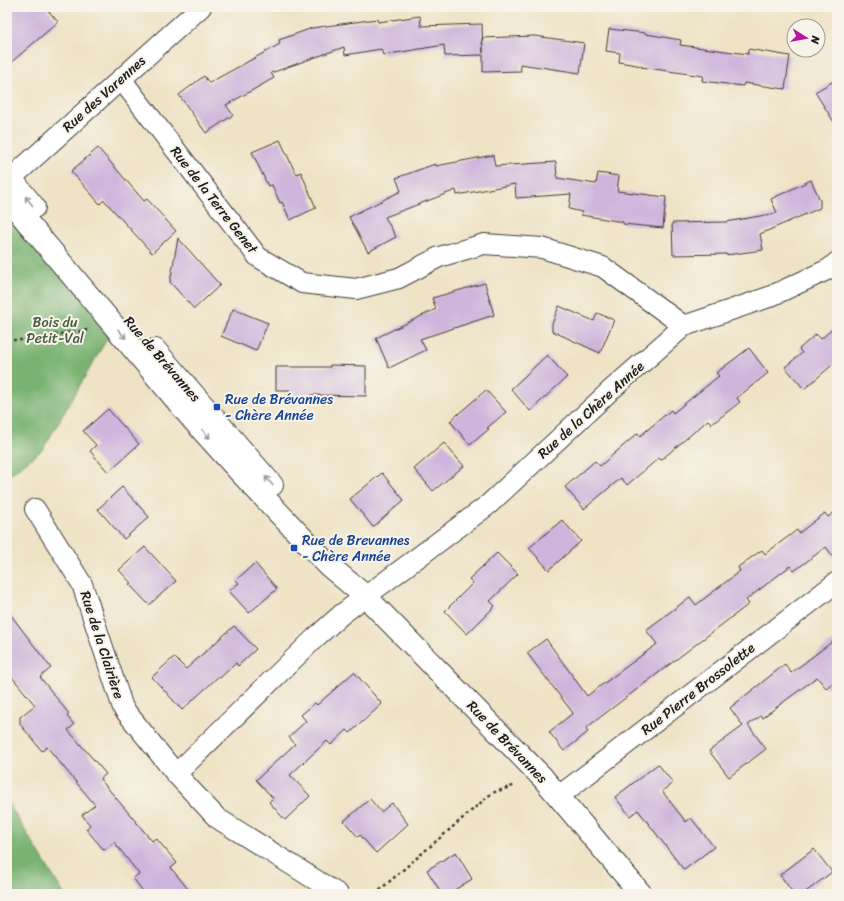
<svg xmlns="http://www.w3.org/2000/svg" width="844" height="901" font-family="Sriracha,sans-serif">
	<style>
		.forest { fill: #79b272; stroke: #4a6747 }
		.building { fill: #ceb5dc }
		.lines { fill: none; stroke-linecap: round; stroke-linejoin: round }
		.minor-casing { stroke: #3c3a36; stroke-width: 22 }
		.tertiary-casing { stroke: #3c3a36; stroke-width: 24 }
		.path { stroke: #3c3a36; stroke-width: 2.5; stroke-dasharray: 3 3; stroke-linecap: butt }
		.minor { stroke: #fff; stroke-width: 20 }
		.tertiary { stroke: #fff; stroke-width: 22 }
		.oneway { stroke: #999 }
		.transit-dot { fill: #1a4fb4; stroke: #f7f3e8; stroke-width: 1.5 }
		.labels { text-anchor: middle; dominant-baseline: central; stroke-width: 4; stroke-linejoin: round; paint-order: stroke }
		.street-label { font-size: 14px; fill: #1c1c1c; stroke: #f7f3e8 }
		.park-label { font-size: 14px; fill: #475b40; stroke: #f7f3e8 }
		.transit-label { font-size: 14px; fill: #164399; stroke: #f7f3e8; text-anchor: start }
	</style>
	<rect width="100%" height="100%" fill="#f7f3e8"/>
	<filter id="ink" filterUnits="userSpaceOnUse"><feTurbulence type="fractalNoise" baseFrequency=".025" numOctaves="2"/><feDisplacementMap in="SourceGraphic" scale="8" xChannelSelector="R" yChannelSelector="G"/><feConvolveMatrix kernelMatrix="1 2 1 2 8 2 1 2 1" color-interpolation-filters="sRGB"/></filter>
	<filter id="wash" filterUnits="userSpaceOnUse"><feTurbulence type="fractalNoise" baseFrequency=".012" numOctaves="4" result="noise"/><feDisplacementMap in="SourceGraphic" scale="16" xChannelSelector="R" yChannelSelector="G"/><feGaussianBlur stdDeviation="0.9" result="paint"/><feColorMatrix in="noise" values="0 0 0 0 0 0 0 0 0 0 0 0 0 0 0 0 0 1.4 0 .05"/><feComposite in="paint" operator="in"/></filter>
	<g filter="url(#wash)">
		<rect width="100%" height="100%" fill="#efe3c6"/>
		<path class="forest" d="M7,198L115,325L43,449L7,477Z
			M7,801L64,894H7Z"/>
		<g id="blocks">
			<path class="building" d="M7,7H45L58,22L7,66Z
				M420,16L421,26L482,24L483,53L482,38L535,36L584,43L580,73L520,64L521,71L483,72V55L445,56L444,45L383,55L381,49L345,55L344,47L271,73L274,78L226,105L233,115L206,133L179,95L204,76L209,83L280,44L279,40L312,28L377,19L378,22Z
				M609,29L646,33V34L681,40L680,45L748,54V49L790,56L785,89L744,83L743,86L702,81L703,76L641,67L642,66L619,62L620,53L606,51Z
				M837,79V127L815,92Z
				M280,140L296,174L301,172L316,208L290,220L282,202L280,203L272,185L268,186L252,152Z
				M98,148L144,201L147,199L176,231L152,253L104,200L100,204L71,171Z
				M493,155L495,166L556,162L557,178L596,184L598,173L619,176L617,191L666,197L663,228L623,224V222L581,215L582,212L569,209L571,194L516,198L515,184L457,195L456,190L385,217L396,237L368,252L349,217L401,191L396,178L435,164L436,166Z
				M811,180L820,200V208L760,234L763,250L726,255V254L673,255L672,223L726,222L777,213L771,199Z
				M178,238L220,285L194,309L170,282Z
				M485,283L494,315L420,339L426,350L389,368L376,338L436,309L432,298Z
				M559,306L594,321L597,313L614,320L600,353L552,331V324Z
				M233,309L268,323L256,351L221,336Z
				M837,325V361L804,389L785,367L802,353L799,349L816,334L821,339Z
				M749,348L768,373L737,398L740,402L712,424L708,420L661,460L659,458L627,485L621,478L584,509L565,487L595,461L600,466L638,433L640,436L671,410L673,413L719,376L716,373Z
				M547,355L567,377L530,411L511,389Z
				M330,365L366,366V396L311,395V399H289L290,390H276V367H330Z
				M486,390L506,412L487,428L489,429L470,445L450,421Z
				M108,409L139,444L108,472L90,451L96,445L83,431Z
				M444,443L464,466L433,491L414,469Z
				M382,473L404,500L373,527L350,499Z
				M122,487L149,517L124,539L98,509Z
				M837,510V562L826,547L794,571L790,566L746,600L749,604L586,728L588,732L564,751L549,732L573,713L527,653L546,639L587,696L657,644L646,630L690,597L696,605L740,571L738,567L762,550L765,554L797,530L799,533L825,513L828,517Z
				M562,520L581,541L549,570L529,548Z
				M145,547L176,581L149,605L129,584L131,583L119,570Z
				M497,553L518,574L490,601L495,606L467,634L445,611L473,583L469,579Z
				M255,563L277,589L249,613L229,591L239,583L236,580Z
				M7,610L51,668L40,677L69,714L67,716L74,725L68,730L106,774L100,779L152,841L156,838L177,863L171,868L192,894H145L133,878L139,874L114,842L104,850L86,829L90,825L82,815L95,805L47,747L42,751L20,724V717L35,705L7,671Z
				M234,626L256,649L238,666L236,663L220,678L218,677L182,710L152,677L174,657L186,669Z
				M837,638V680L826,688L817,677L762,718L761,716L748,725L766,749L729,777L709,751L743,726L730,708L785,664L791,673Z
				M354,672L382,704L350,733L347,730L331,745L327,741L290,775L310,796L285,820L269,802L273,798L256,780L295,744L289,737L306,721L301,715L315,703L317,705Z
				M658,764L673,783L662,791L686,822L691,818L714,847L684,870L638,810L630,816L615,797Z
				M370,799L381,812L392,803L408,824L376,853L360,835L358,837L344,821Z
				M814,849L832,872L803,894H794L780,875Z
				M456,852L472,879L448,894H442L427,870Z"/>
		</g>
	</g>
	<g filter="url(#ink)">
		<use href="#blocks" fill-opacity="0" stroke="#3c3a36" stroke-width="1"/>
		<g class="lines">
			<defs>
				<path id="minor" d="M121,79L258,257L302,283L356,289L399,278L439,257L484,244L542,248L603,267L684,326
					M7,182L201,7
					M35,509L82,584L123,708L176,774L217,818L338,894
					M176,774L315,638L342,614L488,505L611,390L684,326L769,297L829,269L837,262
					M559,796L837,582"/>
				<path id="tertiary" d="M7,174L34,207
					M7,198L193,420L239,471L328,565L365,596L542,777L641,894
					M155,350L272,485"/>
			</defs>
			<use href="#minor" class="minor-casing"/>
			<use href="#tertiary" class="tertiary-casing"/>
			<path class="path" d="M7,340H21L88,330
				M375,894L492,793L516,785"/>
			<use href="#minor" class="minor"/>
			<use href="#tertiary" class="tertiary"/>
		</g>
		<defs><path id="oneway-shaft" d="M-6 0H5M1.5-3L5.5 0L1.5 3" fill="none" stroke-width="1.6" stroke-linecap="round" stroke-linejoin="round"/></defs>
		<g class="oneway">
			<use href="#oneway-shaft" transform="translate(29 201) rotate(-129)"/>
			<use href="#oneway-shaft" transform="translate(122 334) rotate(50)"/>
			<use href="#oneway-shaft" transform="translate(206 434) rotate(48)"/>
			<use href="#oneway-shaft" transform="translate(269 481) rotate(-131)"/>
		</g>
	</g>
	<g class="transit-dot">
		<rect x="213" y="403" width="8" height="8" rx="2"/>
		<rect x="290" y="544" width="8" height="8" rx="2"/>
	</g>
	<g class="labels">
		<g class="street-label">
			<text transform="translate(104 94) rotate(-42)">Rue des Varennes</text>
			<text transform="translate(214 200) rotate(52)">Rue de la Terre Genet</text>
			<text transform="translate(162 359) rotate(49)">Rue de Brévannes</text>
			<text transform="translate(591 410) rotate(-42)">Rue de la Chère Année</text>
			<text transform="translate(102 645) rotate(72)">Rue de la Clairière</text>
			<text transform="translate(698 689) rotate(-38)">Rue Pierre Brossolette</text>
			<text transform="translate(507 742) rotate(46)">Rue de Brévannes</text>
		</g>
		<g class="park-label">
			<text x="55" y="322">Bois du<tspan x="55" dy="16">Petit-Val</tspan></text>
		</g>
		<g class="transit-label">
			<text x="225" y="399">Rue de Brévannes<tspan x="225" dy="16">- Chère Année</tspan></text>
			<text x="302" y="540">Rue de Brevannes<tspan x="302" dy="16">- Chère Année</tspan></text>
		</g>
	</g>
	<rect width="844" height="901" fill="none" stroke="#f7f3e8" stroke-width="24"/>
	<g transform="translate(806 38) rotate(101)"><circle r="19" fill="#f7f3e8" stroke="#9f9d96"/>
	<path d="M0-3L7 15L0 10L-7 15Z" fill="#b5179e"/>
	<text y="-6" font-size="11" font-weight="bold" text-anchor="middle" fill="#1c1c1c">N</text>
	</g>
</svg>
